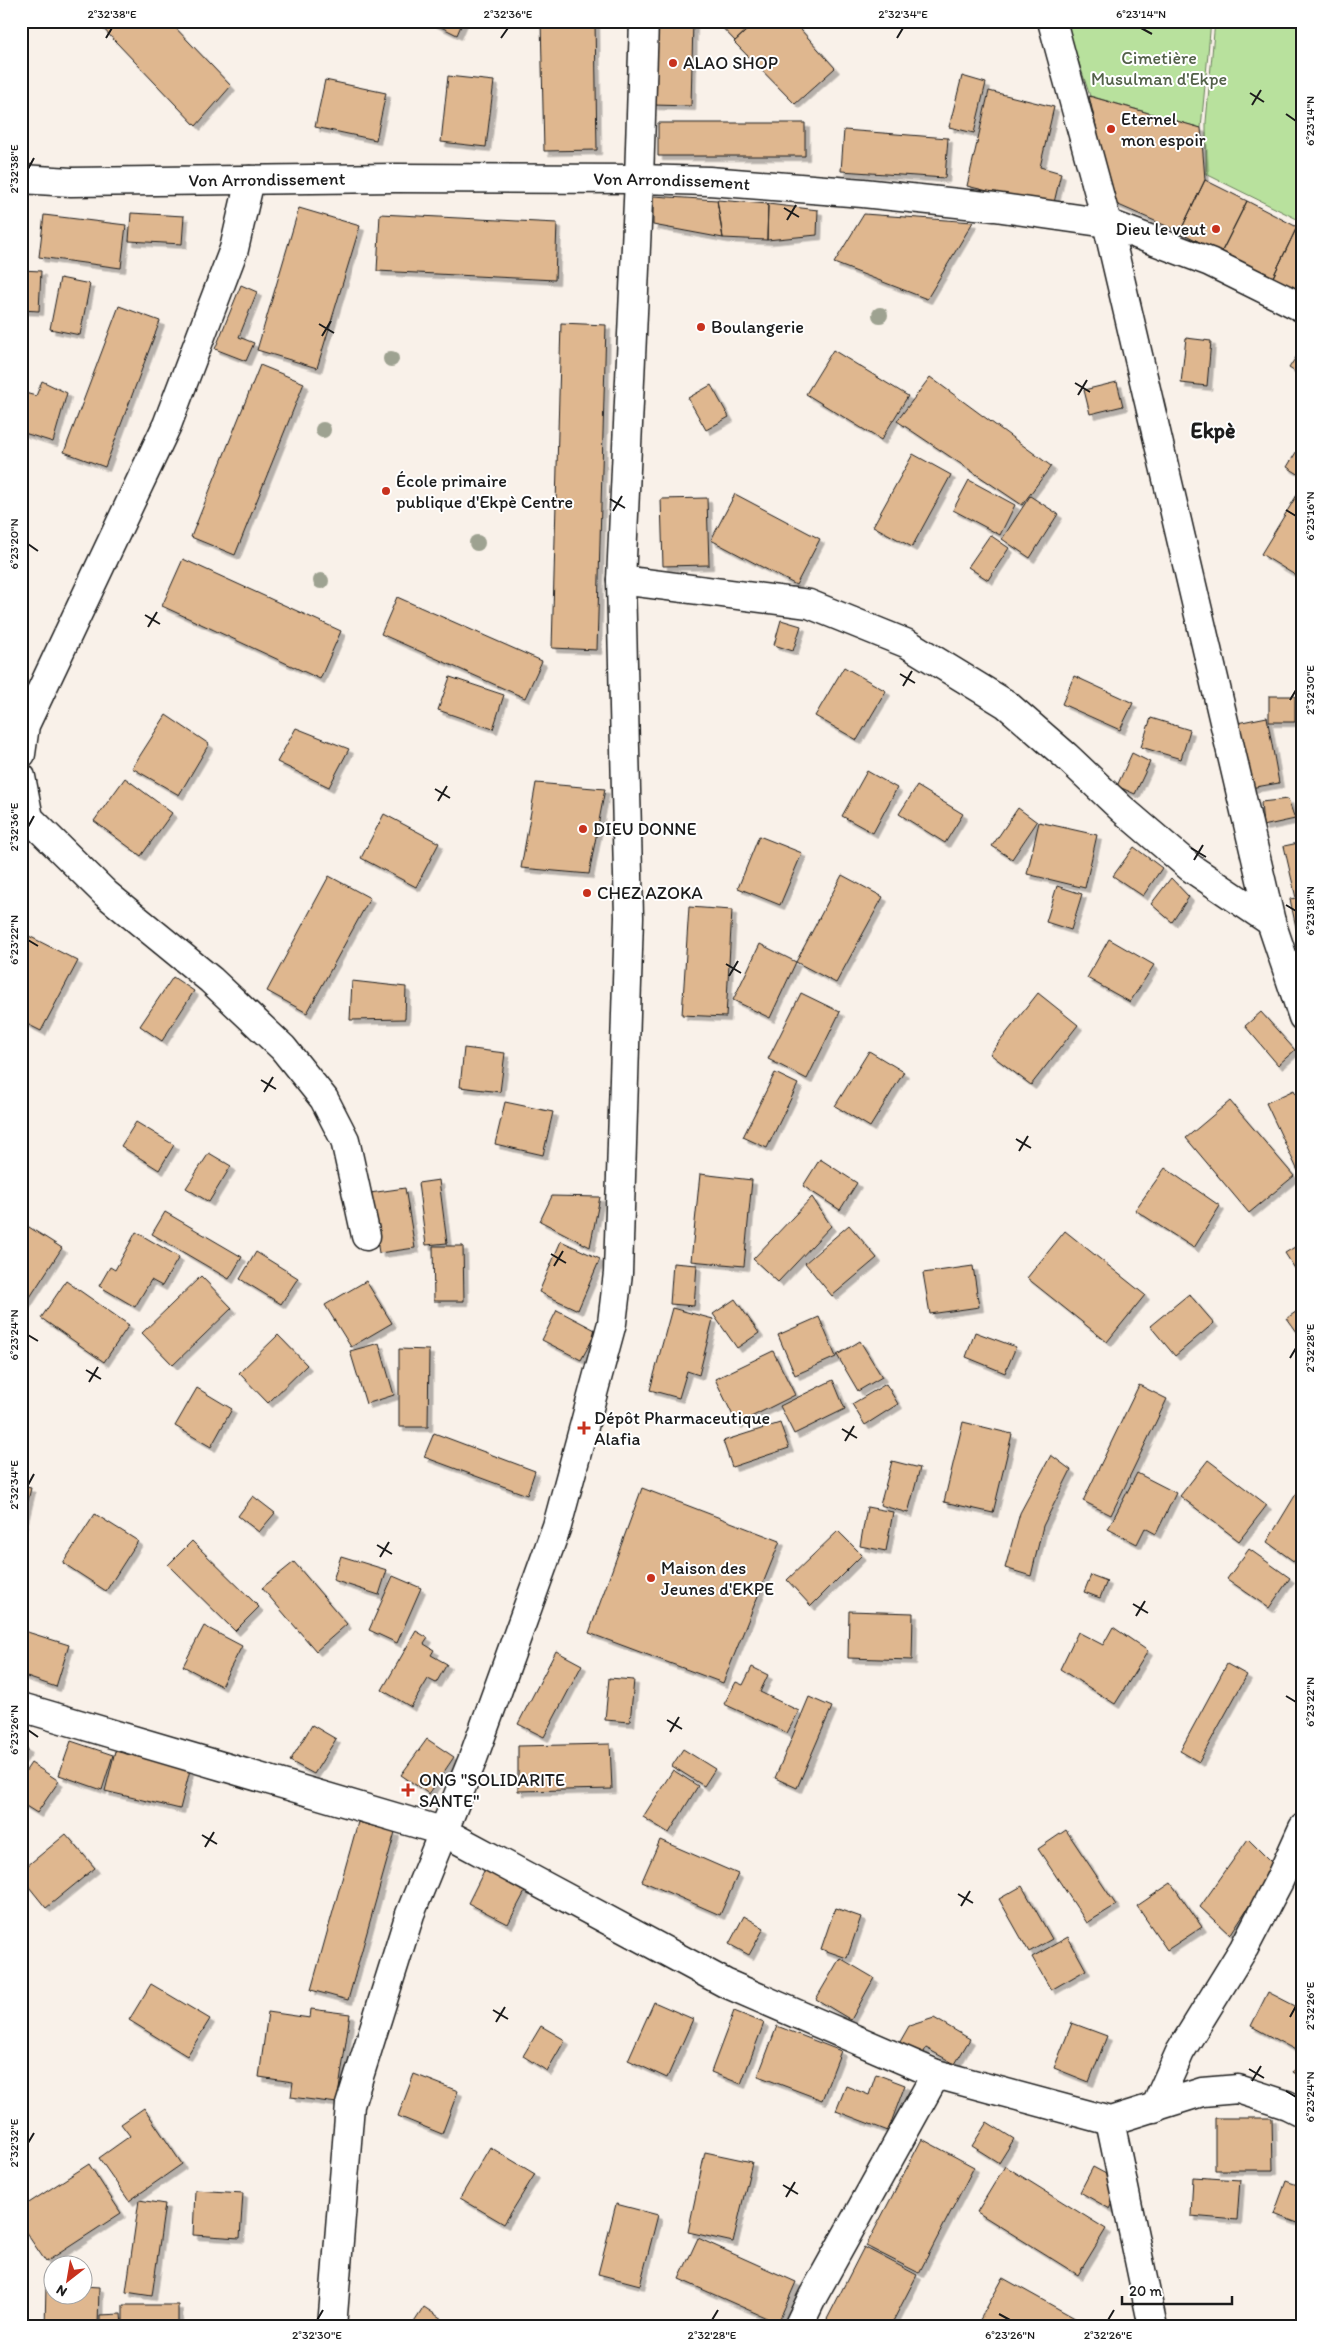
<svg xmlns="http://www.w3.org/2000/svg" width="1324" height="2348" font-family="Itim,sans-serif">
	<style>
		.green { fill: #b8e19d; stroke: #6a7e5c }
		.building { fill: #dfb78f; stroke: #1c1c1c; filter: url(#shadow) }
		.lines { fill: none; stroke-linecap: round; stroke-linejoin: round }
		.minor-casing { stroke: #1c1c1c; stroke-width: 31 }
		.minor { stroke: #fff; stroke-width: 28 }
		.tree { fill: #9ea291 }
		.ticks { fill: none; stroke: #1c1c1c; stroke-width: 2 }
		.poi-dot { fill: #c8321e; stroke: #fff; stroke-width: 2 }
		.labels { text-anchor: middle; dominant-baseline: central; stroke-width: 4; stroke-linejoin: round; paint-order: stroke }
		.park-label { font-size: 18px; fill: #536149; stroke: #fff }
		.poi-label { font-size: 18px; fill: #1c1c1c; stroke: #fff; text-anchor: start }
		.street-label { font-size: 18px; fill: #1c1c1c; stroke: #fff }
		.district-label { font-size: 22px; font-weight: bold; fill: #1c1c1c; stroke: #fff }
		.neatline { fill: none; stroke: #1c1c1c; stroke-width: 2 }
		.ticks-label { font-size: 12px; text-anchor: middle; fill: #1c1c1c }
	</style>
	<defs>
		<filter id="shadow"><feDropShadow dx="4.5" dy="4.5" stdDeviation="0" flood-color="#0004"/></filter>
	</defs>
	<rect width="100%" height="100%" fill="#f9f1e9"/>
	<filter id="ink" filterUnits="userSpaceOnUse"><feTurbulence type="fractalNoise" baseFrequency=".02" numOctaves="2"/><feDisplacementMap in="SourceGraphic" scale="10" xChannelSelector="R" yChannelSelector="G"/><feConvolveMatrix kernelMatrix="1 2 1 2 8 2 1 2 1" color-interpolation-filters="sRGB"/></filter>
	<g filter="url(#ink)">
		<path class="green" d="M1065,21H1211L1201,128L1090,96Z
			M1215,21H1303V222L1206,174V122Z"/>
		<path class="building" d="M96,21H169L231,86L196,126Z
			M429,21H463L457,35Z
			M541,21H595L597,150L544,151Z
			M655,21H693L691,106L653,105Z
			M716,21H757L735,41Z
			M757,21H793L835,68L795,104L734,42Z
			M448,76L494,81L486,147L441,142Z
			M962,76L986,83L974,133L949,127Z
			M325,80L386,93L376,140L315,127Z
			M989,91L1054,107L1040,167L1061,173L1053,207L967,186Z
			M1089,96L1201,128L1205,180L1180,232L1114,203Z
			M658,123H805V156H658Z
			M844,130L948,138L945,178L841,171Z
			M1205,180L1247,201L1221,253L1180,232Z
			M653,196L717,200L723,238L653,225Z
			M717,200L768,204L767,240L723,238Z
			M1247,201L1297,227L1273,277L1221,253Z
			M768,204L818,210L817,235L767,240Z
			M299,208L360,226L317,368L257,350Z
			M131,213L184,216L182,244L129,241Z
			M380,214L557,223L555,280L377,271Z
			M864,214L973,222L927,299L834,263Z
			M44,215L126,225L121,268L39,257Z
			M1297,227L1303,230V292L1273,277Z
			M21,270L41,271L39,311L21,310Z
			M60,278L90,284L80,335L50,329Z
			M241,285L257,292L239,337L254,343L246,361L215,349Z
			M119,306L160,321L105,467L64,452Z
			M561,323L606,325L597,650L552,648Z
			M1186,338L1211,341L1207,386L1181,383Z
			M833,350L908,396L881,440L806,394Z
			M1300,351L1303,352V377L1289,368Z
			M260,365L304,383L235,555L191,537Z
			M930,377L1051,466L1022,505L897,421Z
			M42,381L67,393L53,442L21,432V402L25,393L36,396Z
			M1117,382L1123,406L1090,414L1084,390Z
			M711,385L729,417L706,430L688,398Z
			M1301,444L1303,445V477L1287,467Z
			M913,454L951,475L912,547L873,526Z
			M969,480L1015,505L1000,535L953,510Z
			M1300,490L1303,492V580L1261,554Z
			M735,494L820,539L796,585L711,540Z
			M1030,496L1058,514L1030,558L1002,539Z
			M707,498L709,565L663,566L661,499Z
			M990,535L1009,548L988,580L968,567Z
			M183,559L341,631L320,679L162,606Z
			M397,597L542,661L525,698L381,634Z
			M781,620L801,626L793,651L774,645Z
			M844,667L886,691L857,740L815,716Z
			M1074,676L1133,703L1120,730L1062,704Z
			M450,677L504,695L493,729L438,710Z
			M1269,696H1295V722H1269Z
			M166,715L209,744L179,795L132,768Z
			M1267,717L1279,783L1250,788L1237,723Z
			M1151,718L1190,730L1181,759L1141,747Z
			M296,728L349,749L329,787L277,762Z
			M1132,753L1150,762L1135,794L1117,786Z
			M867,771L897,788L873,833L842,816Z
			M125,778L172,813L141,856L94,821Z
			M536,783L605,789L589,874L521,868Z
			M917,786L963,814L945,843L899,814Z
			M1288,799L1295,819L1263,826L1261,802Z
			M1018,808L1037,822L1012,859L992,846Z
			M384,814L439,843L416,887L361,858Z
			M1039,822L1097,835L1085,888L1027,874Z
			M759,836L802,853L780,905L738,888Z
			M1303,842V931L1297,932L1290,899L1296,898L1284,846Z
			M1134,847L1162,868L1143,896L1113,876Z
			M842,875L883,897L836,983L796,962Z
			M329,876L370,898L307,1013L267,991Z
			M1171,878L1189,897L1172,922L1151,904Z
			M1057,886L1082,894L1071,930L1046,922Z
			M689,907L732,910L726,1017L682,1015Z
			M21,932L78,961L41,1031L21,1021Z
			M1109,939L1154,965L1130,1002L1087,978Z
			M760,944L796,962L770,1018L733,1000Z
			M1298,951L1303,952V972L1295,971Z
			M173,977L194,991L162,1041L140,1026Z
			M352,981L406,987L405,1019L350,1020Z
			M801,993L840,1012L807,1079L768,1059Z
			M1038,993L1078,1025L1031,1085L990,1054Z
			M1261,1012L1295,1050L1278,1065L1245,1026Z
			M464,1048L505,1053L500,1092L460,1087Z
			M869,1051L904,1072L870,1127L835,1106Z
			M775,1073L798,1084L767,1148L743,1137Z
			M1294,1090L1303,1109V1169L1298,1171L1266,1103Z
			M1230,1101L1294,1176L1249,1213L1186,1138Z
			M505,1102L553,1112L543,1155L495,1144Z
			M136,1122L174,1145L159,1170L121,1146Z
			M209,1153L231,1166L209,1202L186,1188Z
			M820,1159L857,1183L840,1210L803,1186Z
			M1165,1168L1220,1206L1194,1248L1135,1210Z
			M700,1174L752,1180L744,1266L691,1261Z
			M439,1180L447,1243L426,1245L418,1183Z
			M405,1188L415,1248L379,1253L370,1193Z
			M552,1196L600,1197L590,1247L540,1221Z
			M812,1197L831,1226L778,1282L753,1259Z
			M165,1212L242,1257L229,1279L152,1234Z
			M21,1222L62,1248L21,1311Z
			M849,1225L877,1258L832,1296L805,1263Z
			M1065,1231L1145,1295L1107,1342L1027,1278Z
			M136,1232L179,1257L162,1286L151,1280L135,1307L99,1286L110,1267L115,1270Z
			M561,1241L600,1259L578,1310L539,1292Z
			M1303,1242V1281L1285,1253Z
			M433,1246H463L464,1301H434Z
			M256,1252L298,1278L281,1304L240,1279Z
			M673,1263L697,1265L694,1306L670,1304Z
			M973,1266L979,1307L930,1314L923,1273Z
			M201,1276L232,1308L173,1365L142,1333Z
			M66,1281L129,1325L104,1362L41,1318Z
			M366,1281L392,1323L351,1347L325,1305Z
			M1189,1294L1214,1323L1175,1356L1150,1326Z
			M735,1299L759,1333L737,1348L713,1314Z
			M1303,1307V1338L1302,1339L1287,1318Z
			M672,1308L713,1319L699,1375L687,1371L679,1398L650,1390Z
			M557,1310L597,1331L581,1360L542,1340Z
			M819,1317L836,1357L795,1375L778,1335Z
			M975,1332L1016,1347L1005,1373L966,1357Z
			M278,1335L307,1365L268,1403L239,1373Z
			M860,1341L882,1377L858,1391L837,1355Z
			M379,1343L394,1395L366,1404L350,1351Z
			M399,1349L429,1350L428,1427H399Z
			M773,1351L795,1395L737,1424L715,1379Z
			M833,1380L845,1409L794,1434L780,1406Z
			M886,1384L898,1404L865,1425L852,1404Z
			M1139,1385L1167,1399L1111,1515L1083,1501Z
			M197,1388L232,1409L211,1447L175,1426Z
			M963,1422L1012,1434L993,1513L944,1502Z
			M780,1423L789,1448L732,1467L723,1441Z
			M434,1433L535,1471L527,1495L424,1457Z
			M1051,1455L1071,1470L1043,1526L1031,1576L1005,1568L1020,1513Z
			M1208,1460L1267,1505L1239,1541L1180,1496Z
			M892,1461L920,1468L908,1513L880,1505Z
			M1137,1473L1176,1493L1156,1534L1145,1528L1137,1544L1108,1529Z
			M21,1486L31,1488L21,1530Z
			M1303,1487V1498L1296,1494Z
			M642,1488L780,1541L723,1683L589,1633Z
			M1296,1494L1303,1498V1568L1267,1542Z
			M253,1496L275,1513L259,1532L238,1516Z
			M867,1507L893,1512L886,1551L860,1546Z
			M95,1514L138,1541L106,1591L63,1563Z
			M838,1531L862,1555L811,1606L787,1580Z
			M192,1541L259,1607L235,1631L168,1565Z
			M1249,1549L1290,1578L1269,1608L1227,1579Z
			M341,1556L387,1570L379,1595L333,1580Z
			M294,1562L347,1624L316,1651L262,1588Z
			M1091,1575L1107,1581L1100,1598L1084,1592Z
			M393,1576L421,1588L397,1643L369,1630Z
			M849,1611L913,1613L912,1660L848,1658Z
			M204,1626L242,1646L221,1686L183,1666Z
			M1113,1627L1148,1651L1115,1704L1060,1669L1078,1632L1103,1645Z
			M21,1630L69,1645L56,1687L21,1675Z
			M416,1631L428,1638L424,1644L434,1650L431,1655L447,1664L436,1683L428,1679L411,1707L382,1690Z
			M556,1651L582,1665L544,1737L518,1724Z
			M1227,1664L1247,1675L1199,1762L1180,1751Z
			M752,1667L768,1675L760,1692L799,1711L787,1733L724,1704L736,1682L743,1685Z
			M609,1678L634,1680L630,1722L605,1720Z
			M809,1697L832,1707L797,1788L775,1778Z
			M312,1725L336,1739L314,1774L290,1761Z
			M427,1739L454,1757L429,1794L401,1775Z
			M71,1741L113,1755L102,1790L59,1775Z
			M610,1744L612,1789L518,1791V1746Z
			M21,1745L28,1749L21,1759Z
			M683,1749L715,1769L704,1786L672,1766Z
			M115,1751L190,1770L180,1809L105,1791Z
			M31,1763L59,1781L37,1813L21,1803V1778Z
			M673,1770L698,1786L669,1833L643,1817Z
			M358,1822L395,1832L348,2000L311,1990Z
			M1066,1830L1116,1905L1087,1923L1038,1849Z
			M66,1834L95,1868L46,1908L21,1877V1871Z
			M1248,1839L1275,1866L1230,1935L1200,1907Z
			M660,1840L738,1874L720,1915L642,1881Z
			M487,1865L528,1886L508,1924L468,1903Z
			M1171,1883L1202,1927L1167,1950L1137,1906Z
			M1022,1886L1052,1939L1029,1952L999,1899Z
			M835,1908L861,1917L847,1958L821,1949Z
			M744,1916L764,1928L749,1955L729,1944Z
			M1068,1937L1086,1970L1051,1990L1032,1957Z
			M840,1958L874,1978L851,2020L816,1999Z
			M151,1984L210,2019L187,2056L129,2020Z
			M1268,1992L1303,2010L1301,2053L1251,2026Z
			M654,2002L693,2019L667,2078L628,2060Z
			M311,2009L350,2014L337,2103L291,2097L293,2082L259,2077L268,2012L310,2018Z
			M734,2011L764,2023L741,2084L711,2072Z
			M934,2018L970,2039L955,2064L926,2048L920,2060L897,2047L909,2026Z
			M1072,2023L1107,2036L1089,2082L1054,2068Z
			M541,2026L565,2040L547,2071L523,2056Z
			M777,2026L841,2051L822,2100L758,2076Z
			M1303,2058V2078L1293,2072Z
			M414,2074L458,2091L442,2134L398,2116Z
			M876,2074L905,2085L888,2131L836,2111L846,2086L869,2095Z
			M144,2108L182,2164L129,2201L99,2158L130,2136L121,2124Z
			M1215,2118H1272L1273,2170H1215Z
			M987,2122L1014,2139L999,2163L972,2146Z
			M922,2139L974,2167L919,2273L866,2246Z
			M1303,2143V2155L1298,2152Z
			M490,2147L535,2174L504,2224L460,2198Z
			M705,2152L752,2162L733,2242L688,2232Z
			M89,2164L121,2213L46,2262L21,2225V2208Z
			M1005,2166L1106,2229L1078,2275L977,2212Z
			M1093,2167L1123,2183L1110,2209L1080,2192Z
			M1193,2177L1240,2180L1237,2220L1191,2216Z
			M1286,2181L1303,2187V2225L1274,2214Z
			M195,2190L243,2193L240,2238L193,2235Z
			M139,2200L165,2204L152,2296L126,2292Z
			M616,2204L658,2215L640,2285L598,2274Z
			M698,2238L796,2282L778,2323L679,2279Z
			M864,2247L917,2275L890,2327H823Z
			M1003,2278L1091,2327H976Z
			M46,2285H52V2296H82V2286L99,2287L98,2327H45Z
			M123,2305H178V2327H123Z
			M424,2307L454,2327H411Z
			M121,2314L122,2327H100V2315Z"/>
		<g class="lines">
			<defs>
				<g id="minor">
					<path d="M1052,21L1107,223L1271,922L1303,1017"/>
					<path id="s1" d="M21,179L71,182L395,178L639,179L709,181L863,193L995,207L1107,223L1210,262L1303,308"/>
					<path d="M621,580L809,604L908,644L1006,704L1066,756L1122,809L1191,868L1271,922"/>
					<path d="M21,754L25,725L167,425L234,249L250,180"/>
					<path d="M21,777L29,818L106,894L211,980L283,1048L324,1099L345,1140L366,1236"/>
					<path d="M21,1707L442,1831L725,1983L936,2074L1110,2121L1202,2092L1238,2089L1287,2105L1303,2113"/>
					<path d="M1155,2108L1180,2052L1244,1948L1279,1881L1303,1828"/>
					<path d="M1110,2121L1153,2327"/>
					<path d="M332,2327L350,2105L410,1914L472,1761L557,1526L612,1323L618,1273L629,917L621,580L639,179L644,21"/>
					<path d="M798,2327L813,2296L936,2074"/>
				</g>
			</defs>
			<use href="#minor" class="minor-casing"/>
			<use href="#minor" class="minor"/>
		</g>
		<g class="tree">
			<circle cx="880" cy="315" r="8"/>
			<circle cx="391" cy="359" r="8"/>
			<circle cx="323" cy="430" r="8"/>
			<circle cx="477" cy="543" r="8"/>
			<circle cx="321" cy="581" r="8"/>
		</g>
	</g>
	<path class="ticks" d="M1141,28L1152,34M106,38L112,28M501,38L508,28M897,38L903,28M1250,93L1264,102M1252,105L1261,90M1286,114L1296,121M28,169L34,158M784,208L799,217M787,220L796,205M319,324L334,333M322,336L331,321M1075,383L1090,392M1078,395L1087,380M610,499L625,508M1286,510L1296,516M613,511L622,496M28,544L38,551M145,615L160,624M148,627L157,612M900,674L915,683M903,686L912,671M1290,700L1296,690M435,789L450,798M438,801L447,786M28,827L34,816M1191,848L1206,857M1194,860L1203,845M1286,905L1296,911M28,940L38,946M726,964L741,973M729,976L738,961M261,1080L276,1089M264,1092L273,1077M1016,1139L1031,1148M1019,1151L1028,1136M551,1254L566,1263M554,1266L563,1251M28,1335L38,1341M1290,1358L1296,1348M86,1370L101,1379M89,1382L98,1367M842,1429L857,1438M845,1441L854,1426M28,1485L34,1474M377,1545L392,1554M380,1557L389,1542M1133,1604L1148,1613M1136,1616L1145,1601M1286,1696L1296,1702M667,1720L682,1729M28,1730L38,1737M670,1732L679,1717M202,1835L217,1844M205,1847L214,1832M958,1894L973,1903M961,1906L970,1891M493,2010L508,2019M1290,2017L1296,2006M496,2022L505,2007M1249,2069L1264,2078M1252,2081L1261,2066M1286,2091L1296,2097M28,2143L34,2133M783,2185L798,2194M786,2197L795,2182M999,2314L1010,2320M317,2320L323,2310M712,2320L718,2310M1108,2320L1114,2310"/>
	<g class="poi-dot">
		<circle cx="673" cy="63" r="5"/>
		<circle cx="1111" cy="129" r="5"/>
		<circle cx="1216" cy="229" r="5"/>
		<circle cx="701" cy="327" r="5"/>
		<circle cx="386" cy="491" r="5"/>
		<circle cx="583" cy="829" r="5"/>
		<circle cx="587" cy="893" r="5"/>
		<path d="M581.5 1420.5h5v5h5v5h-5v5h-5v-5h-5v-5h5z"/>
		<circle cx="651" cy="1578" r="5"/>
		<path d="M405.5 1782.5h5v5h5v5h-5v5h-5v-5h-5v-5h5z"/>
	</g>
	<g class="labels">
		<g class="park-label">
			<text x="1159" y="58">Cimetière<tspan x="1159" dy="21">Musulman d'Ekpe</tspan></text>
		</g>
		<g class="poi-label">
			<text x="683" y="63">ALAO SHOP</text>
			<text x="1121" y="119">Eternel<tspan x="1121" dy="21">mon espoir</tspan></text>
			<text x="1206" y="229" text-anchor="end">Dieu le veut</text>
			<text x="711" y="327">Boulangerie</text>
			<text x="396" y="481">École primaire<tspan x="396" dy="21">publique d'Ekpè Centre</tspan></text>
			<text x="593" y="829">DIEU DONNE</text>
			<text x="597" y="893">CHEZ AZOKA</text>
			<text x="594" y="1418">Dépôt Pharmaceutique<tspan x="594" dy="21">Alafia</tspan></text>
			<text x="661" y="1568">Maison des<tspan x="661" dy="21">Jeunes d'EKPE</tspan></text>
			<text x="419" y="1780">ONG "SOLIDARITE<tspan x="419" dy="21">SANTE"</tspan></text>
		</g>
		<g class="street-label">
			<text stroke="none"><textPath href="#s1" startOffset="246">Von Arrondissement</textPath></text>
			<text stroke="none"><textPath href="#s1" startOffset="651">Von Arrondissement</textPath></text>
		</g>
		<g class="district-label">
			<text x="1213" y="430">Ekpè</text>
		</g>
	</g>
	<rect width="1324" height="2348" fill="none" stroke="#fff" stroke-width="55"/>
	<g transform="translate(68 2280) rotate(211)"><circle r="24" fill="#ffffff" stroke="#a4a4a4"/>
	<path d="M0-4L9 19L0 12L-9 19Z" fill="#c8321e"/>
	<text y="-8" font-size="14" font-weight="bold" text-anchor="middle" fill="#1c1c1c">N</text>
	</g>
	<path d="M1122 2296v8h110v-8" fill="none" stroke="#1c1c1c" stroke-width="2.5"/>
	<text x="1129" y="2296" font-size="15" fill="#1c1c1c" stroke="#ffffff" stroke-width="4" paint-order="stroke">20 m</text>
	<rect x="28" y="28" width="1268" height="2292" class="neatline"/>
	<g class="ticks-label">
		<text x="112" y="18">2°32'38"E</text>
		<text x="508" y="18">2°32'36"E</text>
		<text x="903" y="18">2°32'34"E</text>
		<text x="1141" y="18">6°23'14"N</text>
		<text transform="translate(1310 121) rotate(-90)" y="4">6°23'14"N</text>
		<text transform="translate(14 169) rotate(-90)" y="4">2°32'38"E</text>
		<text transform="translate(1310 516) rotate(-90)" y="4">6°23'16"N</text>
		<text transform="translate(14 544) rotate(-90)" y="4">6°23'20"N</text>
		<text transform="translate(1310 690) rotate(-90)" y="4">2°32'30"E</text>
		<text transform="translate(14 827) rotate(-90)" y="4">2°32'36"E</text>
		<text transform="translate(1310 911) rotate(-90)" y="4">6°23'18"N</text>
		<text transform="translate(14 940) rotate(-90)" y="4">6°23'22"N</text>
		<text transform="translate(14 1335) rotate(-90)" y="4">6°23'24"N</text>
		<text transform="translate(1310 1348) rotate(-90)" y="4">2°32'28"E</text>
		<text transform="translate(14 1485) rotate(-90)" y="4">2°32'34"E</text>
		<text transform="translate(1310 1702) rotate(-90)" y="4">6°23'22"N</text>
		<text transform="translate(14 1730) rotate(-90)" y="4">6°23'26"N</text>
		<text transform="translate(1310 2006) rotate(-90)" y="4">2°32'26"E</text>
		<text transform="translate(1310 2097) rotate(-90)" y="4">6°23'24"N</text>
		<text transform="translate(14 2143) rotate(-90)" y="4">2°32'32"E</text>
		<text x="317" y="2339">2°32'30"E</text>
		<text x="712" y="2339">2°32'28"E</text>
		<text x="1010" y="2339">6°23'26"N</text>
		<text x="1108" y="2339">2°32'26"E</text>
	</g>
</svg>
